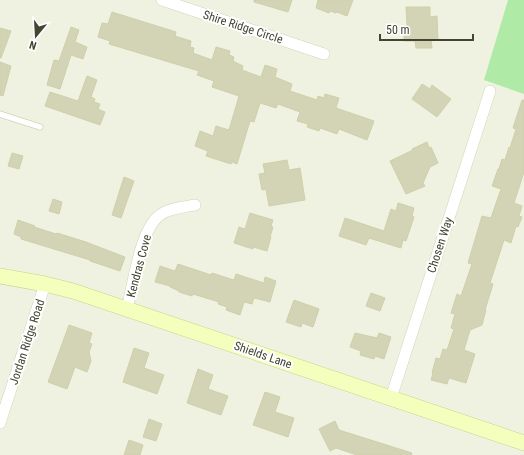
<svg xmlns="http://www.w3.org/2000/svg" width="524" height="455" font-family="'Roboto Condensed',sans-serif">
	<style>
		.green { fill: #afeaa6 }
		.building { fill: #d3d4b6; stroke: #ced0a9 }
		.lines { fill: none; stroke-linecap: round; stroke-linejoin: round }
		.service-casing { stroke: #d1d3b7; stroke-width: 7 }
		.minor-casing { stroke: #d1d3b7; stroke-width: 12 }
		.secondary-casing { stroke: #c7d28b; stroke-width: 16 }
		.service { stroke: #fff; stroke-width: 5.5 }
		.minor { stroke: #fff; stroke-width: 11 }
		.secondary { stroke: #f4ffbe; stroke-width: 15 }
		.labels { text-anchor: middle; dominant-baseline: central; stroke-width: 4; stroke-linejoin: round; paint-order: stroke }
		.street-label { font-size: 12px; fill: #434432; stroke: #fff }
	</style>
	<rect width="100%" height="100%" fill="#f0f2e1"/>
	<path class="green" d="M508,0H524V94L484,80Z"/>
	<path class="building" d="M254,0H292L288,12L254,2Z
		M318,0H353L347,16L337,12L336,13L330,11L329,13L316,8Z
		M406,7H430V17L437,16L438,40H431L432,48H416L415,41H404V27L407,26Z
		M112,12L176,32L175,36L191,41L190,47L194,48L193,53L212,60L216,47L230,51L229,55L234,57L233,61L243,66L242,70L261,77L265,65L277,69L275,77L292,84L290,91L317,100L318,96L324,98L325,94L339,98L336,108L374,121L367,140L339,129L337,134L320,128L319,131L307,127L308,124L297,121L300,112L278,104L276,108L260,103L254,122L250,121L237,164L232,162L231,164L206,156L208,151L195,146L200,131L213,136L216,126L229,130L239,96L212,87L214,81L197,75L199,71L109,44L110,41L98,37L102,23L108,24Z
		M71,27L79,30L75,42L87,47L83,59L71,55L60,89L47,85L54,60L59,61Z
		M0,28L11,31L1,58H0Z
		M0,62L11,66L3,96L0,95Z
		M87,76L97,80L91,97L95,99L94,102L100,104L98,109L105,112L100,125L45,106L50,92L78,101Z
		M422,84L430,89L432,85L451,99L437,117L412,99Z
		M522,100H524V172L514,203L522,206L519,216L522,217L518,227L516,226L511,243L504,240L490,283L493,284L485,310H486L482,325L470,330L464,350L475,354L466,383L449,378L447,384L431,380L433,373H432L436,358L440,359L443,349L447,350L454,329L451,328L455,314L451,313L457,294L461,296L472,264L468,263L482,216L491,218L492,215L501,189L492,186L498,169H499L502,159L505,160L509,147L510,148L516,129L513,128Z
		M427,142L429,148L431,147L438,163L430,167L423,183L425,186L406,194L390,161L413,150L412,149Z
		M12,153L23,156L19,169L8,166Z
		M287,160L289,170L300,168L305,200L269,206L266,189L262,190L259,174L265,173L263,164Z
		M124,177L134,181L121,218L112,215Z
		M53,199L62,202L59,214L49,211Z
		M398,203L414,208L412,216L414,217L406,241L403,240L401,248L369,238L366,245L339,236L345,218L384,231L391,209L396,211Z
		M250,213L273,220L271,226L273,227L270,237H271L267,251L253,247V249L234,243L239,227L245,229Z
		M18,220L35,226L34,227L56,234L57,233L86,242L125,257L120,271L90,261V260L21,239V237L14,234Z
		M178,264L211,275L212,273L234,280L236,274L264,283L265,277L276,281L270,302L254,298L252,304L244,302L240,315L226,310L227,307L218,304L219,302L193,294L192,296L179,292V291L170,287V286L155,282L160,266L175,271Z
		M371,293L385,298L380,311L366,306Z
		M294,300L319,309L313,327L302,323L301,327L286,322Z
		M69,325L92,333L89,343L92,344L89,352L91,361L87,372L75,367L67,389L48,382Z
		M355,333L377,338L379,333L391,337L384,359L375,356L374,359L360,355L361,351L350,347Z
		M134,348L149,353L144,368L164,375L157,394L123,382Z
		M198,369L213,375L208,389L228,396L221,415L187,403Z
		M265,392L280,397L275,412L294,418L288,437L253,425Z
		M149,419L162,424L156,441L143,437Z
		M335,421L339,430L412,453L411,455H357L336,448L330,451L319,429Z
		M129,440L143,445L140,455H124Z"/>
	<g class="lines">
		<defs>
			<path id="service" d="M0,114L40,127"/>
			<path id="minor" d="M162,0L324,54
				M127,309C133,286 140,229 160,215C169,208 184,207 195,205
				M391,398L490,91
				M0,423L45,284"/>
			<path id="secondary" d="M0,276L45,284L73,291L524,443"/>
		</defs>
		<use href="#service" class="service-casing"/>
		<use href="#minor" class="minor-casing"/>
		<use href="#secondary" class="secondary-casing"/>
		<use href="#service" class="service"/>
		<use href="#minor" class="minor"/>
		<use href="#secondary" class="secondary"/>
	</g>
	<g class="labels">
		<g class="street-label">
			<text transform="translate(243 27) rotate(18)">Shire Ridge Circle</text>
			<text transform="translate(440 245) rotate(-72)">Chosen Way</text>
			<text transform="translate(139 266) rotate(-75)">Kendras Cove</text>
			<text transform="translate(27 342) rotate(-72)">Jordan Ridge Road</text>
			<text transform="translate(263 355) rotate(19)">Shields Lane</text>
		</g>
	</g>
	<g transform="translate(36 36) rotate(198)" stroke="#ffffff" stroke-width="3" paint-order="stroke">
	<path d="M0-3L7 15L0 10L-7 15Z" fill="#434432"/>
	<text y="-6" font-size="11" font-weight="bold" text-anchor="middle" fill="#434432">N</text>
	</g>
	<path d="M380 34v6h93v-6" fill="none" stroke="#434432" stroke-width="2"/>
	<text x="386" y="34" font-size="12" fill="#434432" stroke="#ffffff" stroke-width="3" paint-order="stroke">50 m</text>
</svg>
